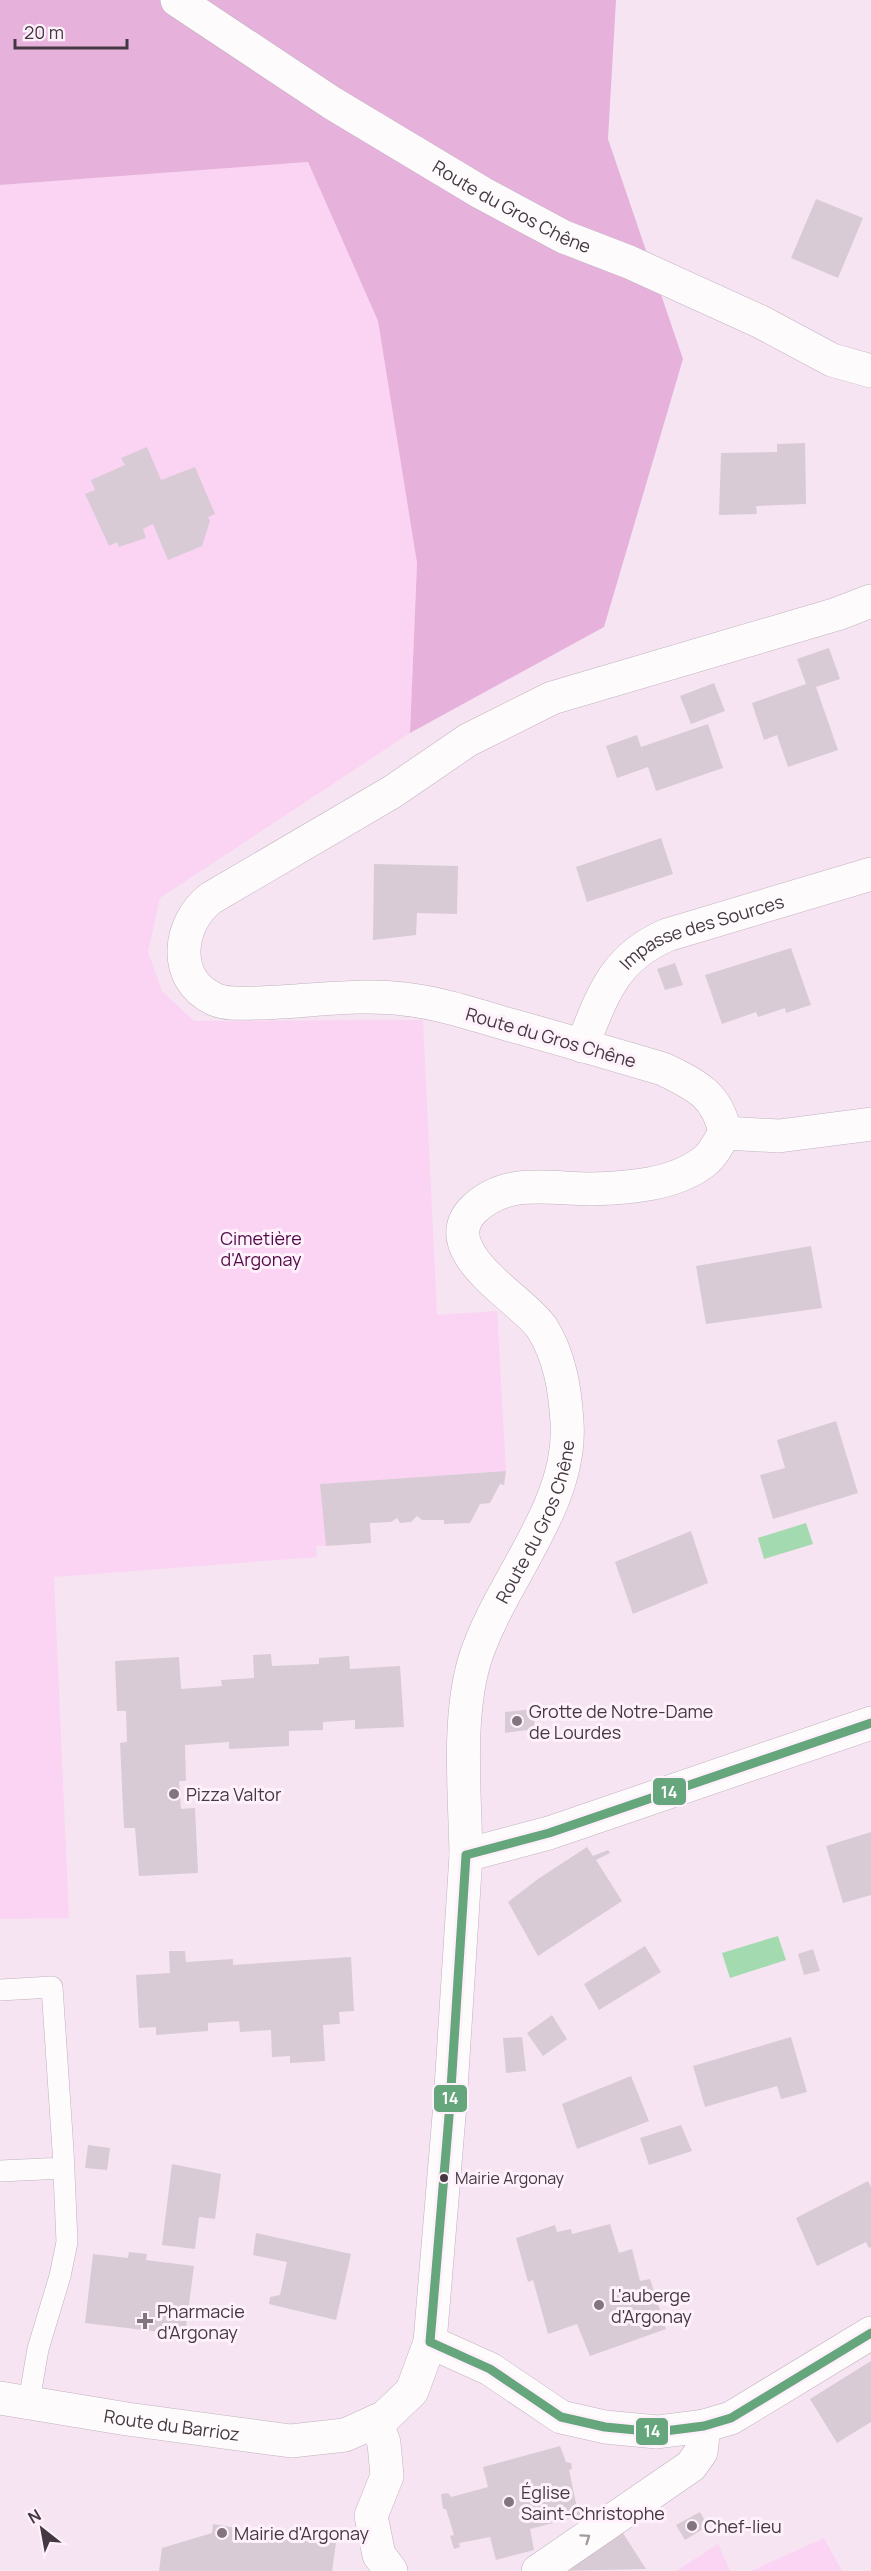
<svg xmlns="http://www.w3.org/2000/svg" width="871" height="2571" font-family="Manrope,sans-serif">
	<style>
		.green { fill: #fbd4f3 }
		.forest { fill: #e6b2dc }
		.water { fill: #a3daaf }
		.building { fill: #d8cbd5 }
		.lines { fill: none; stroke-linecap: round; stroke-linejoin: round }
		.lane-casing { stroke: #c0b2bd; stroke-width: 22 }
		.street-casing { stroke: #c0b2bd; stroke-width: 34 }
		.secondary-casing { stroke: #c0b2bd; stroke-width: 34 }
		.lane { stroke: #fefbfd; stroke-width: 21 }
		.street { stroke: #fefbfd; stroke-width: 33 }
		.secondary { stroke: #fefbfd; stroke-width: 33 }
		.bus-1-casing { stroke: #fef1fb; stroke-width: 14 }
		.bus-1 { stroke: #66a67c; stroke-width: 9 }
		.oneway { stroke: #a29aa0 }
		.poi-dot { fill: #837480; stroke: #fef1fb; stroke-width: 2 }
		.bus-dot { fill: #453842; stroke: #fef1fb; stroke-width: 2 }
		.labels { text-anchor: middle; dominant-baseline: central; stroke-width: 6; stroke-linejoin: round; paint-order: stroke }
		.bus-label { font-size: 16px; fill: #453842; stroke: #fef1fb; text-anchor: start }
		.street-label { font-size: 18px; fill: #453842; stroke: #fef1fb }
		.park-label { font-size: 18px; fill: #520a49; stroke: #fef1fb }
		.poi-label { font-size: 18px; fill: #453842; stroke: #fef1fb; text-anchor: start }
		.line-badge { stroke: #fef1fb; stroke-width: 2 }
		.badge-label { font-size: 16px; text-anchor: middle; font-weight: bold; fill: #fff }
	</style>
	<rect width="100%" height="100%" fill="#f6e4f2"/>
	<path class="green" d="M308,162L378,321L417,563L410,733L160,898L148,952L162,991L194,1021L423,1020L437,1315L497,1311L506,1471L321,1484L326,1546H316L317,1557L54,1577L69,1918L0,1919V185Z
		M824,2538L842,2571H751Z
		M718,2544L730,2571H676Z"/>
	<path class="forest" d="M0,0H616L608,139L683,359L604,627L410,733L417,563L378,321L308,162L0,185Z"/>
	<path class="water" d="M806,1523L813,1544L764,1559L758,1538Z
		M778,1936L786,1960L730,1978L722,1953Z"/>
	<path class="building" d="M816,199L863,218L838,278L791,258Z
		M805,443L806,504L756,506L757,514L719,515L721,453L777,452V444Z
		M147,447L161,480L195,467L215,514L208,517L210,521L202,546L168,560L153,524L143,529L146,538L119,547L117,542L109,546L85,494L95,490L91,480L125,465L121,458Z
		M829,648L840,679L816,687L838,750L788,767L777,735L764,740L752,703L806,684L797,659Z
		M714,683L725,711L691,724L680,696Z
		M708,724L723,768L656,791L648,767L617,778L606,746L637,735L641,747Z
		M661,838L673,874L587,902L576,867Z
		M374,864L458,866L457,914L417,913L416,935L373,940Z
		M791,948L811,1005L786,1013L785,1008L758,1017L756,1012L722,1024L705,975Z
		M675,963L683,985L665,990L657,969Z
		M811,1246L822,1308L706,1324L696,1266Z
		M836,1421L858,1493L773,1519L760,1475L785,1468L777,1440Z
		M506,1471L504,1485L500,1484L490,1503L480,1504L470,1523L444,1524V1520H422L417,1516L411,1522L400,1523L397,1518L391,1522L370,1523L371,1543L326,1546L320,1484Z
		M691,1531L708,1583L633,1614L615,1562Z
		M271,1654L272,1666L319,1664V1658L349,1656L350,1669L400,1666L404,1727L355,1729V1720L323,1722V1730L289,1731V1746L229,1749V1742L185,1745L186,1781H179L181,1809L195,1808L198,1873L139,1876L135,1828H124L120,1743L127,1742L126,1711H117L115,1661L179,1657L181,1689L222,1686L221,1680L254,1678L253,1655Z
		M533,1709L535,1729L505,1733V1712Z
		M871,1832V1895L843,1903L826,1846Z
		M587,1847L593,1856L608,1850L610,1853L596,1860L622,1901L538,1956L508,1902L538,1879Z
		M645,1946L661,1972L599,2010L584,1984Z
		M813,1949L820,1971L804,1975L798,1954Z
		M169,1951H185L186,1962L233,1959V1965L351,1957L354,2011L339,2012L340,2024L323,2025L325,2061L290,2063V2056L272,2057L271,2030L240,2032L239,2021L208,2023V2031L156,2035V2027L139,2028L136,1975L170,1973Z
		M552,2015L567,2039L543,2056L527,2033Z
		M522,2037L526,2071L506,2073L503,2038Z
		M791,2037L807,2092L781,2099L777,2086L705,2107L693,2066Z
		M631,2076L649,2121L577,2149L562,2104Z
		M681,2125L692,2151L649,2165L640,2138Z
		M88,2145L110,2148L107,2170L85,2168Z
		M172,2164L221,2174L215,2219L199,2217L195,2249L162,2245Z
		M868,2181L871,2187V2247L869,2248L866,2242L817,2266L796,2218Z
		M610,2224L619,2253L632,2249L640,2281L650,2279L666,2329L590,2356L577,2324L548,2334L533,2280L528,2282L516,2238L555,2225L557,2232L571,2229L572,2234Z
		M256,2233L351,2254L336,2320L269,2304L270,2297L280,2295L287,2262L253,2255Z
		M129,2252L147,2254L146,2260L194,2266L185,2335L85,2323L93,2254L128,2258Z
		M871,2361V2422L837,2443L810,2399Z
		M560,2446L566,2462L571,2463L572,2469L569,2470L577,2508H584V2515L530,2529L534,2550L496,2560L490,2537L459,2543L460,2547L454,2549L450,2536L454,2535L446,2509H443L441,2494L448,2493L451,2497L488,2487L483,2467Z
		M700,2512L708,2526L685,2540L676,2525Z
		M213,2524L236,2528L235,2531L250,2529L248,2537L336,2543L332,2571H159L162,2548L212,2533Z
		M619,2527L646,2569L555,2571Z"/>
	<g class="lines">
		<defs>
			<path id="lane" d="M0,1990L52,1987L63,2150L67,2242L60,2276L38,2349L29,2401
				M0,2171L64,2168"/>
			<g id="street">
				<path id="s1" d="M177,0L332,103L482,193L564,237L629,262L761,322L832,360L871,371"/>
				<path id="s2" d="M582,1046C603,994 614,958 667,935L871,874"/>
				<path d="M725,1133L779,1136L871,1124"/>
				<path id="s3" d="M466,1855C465,1793 457,1718 475,1659C500,1581 573,1505 567,1422C565,1389 560,1357 542,1328C524,1300 431,1251 474,1209C507,1177 551,1189 591,1189C628,1188 675,1185 705,1161C713,1155 719,1142 725,1133C718,1095 696,1085 663,1069C612,1054 561,1039 510,1025C475,1015 440,1003 404,999C356,993 307,1002 259,1003C245,1003 226,1005 214,999C171,979 178,923 211,898L392,792L468,740L552,698L837,614L871,601"/>
				<path d="M430,2342L490,2369L561,2417L605,2427L657,2432L704,2426L731,2418L871,2333"/>
				<path d="M376,2421L384,2443L387,2476L371,2516L379,2555L391,2571"/>
				<path d="M538,2571L691,2466L701,2452L704,2426"/>
			</g>
			<g id="secondary">
				<path id="s4" d="M0,2398L127,2419L291,2441L345,2435L385,2417L412,2391L430,2342L450,2104L466,1855L549,1833L871,1723"/>
			</g>
		</defs>
		<use href="#lane" class="lane-casing"/>
		<use href="#street" class="street-casing"/>
		<use href="#secondary" class="secondary-casing"/>
		<use href="#lane" class="lane"/>
		<use href="#street" class="street"/>
		<use href="#secondary" class="secondary"/>
		<defs>
			<path id="bus-1" d="M466,1855L549,1833L871,1723
				M430,2342L490,2369L561,2417L605,2427L657,2432L704,2426L731,2418L871,2333
				M430,2342L450,2104L466,1855"/>
		</defs>
		<use href="#bus-1" class="bus-1-casing"/>
		<use href="#bus-1" class="bus-1"/>
	</g>
	<defs><path id="oneway-chevron" d="M-2-3.5L2.5 0L-2 3.5" fill="none" stroke-width="1.6" stroke-linecap="round" stroke-linejoin="round" transform="scale(1.5)"/></defs>
	<use class="oneway" href="#oneway-chevron" transform="translate(586 2538) rotate(-35)"/>
	<g class="poi-dot">
		<circle cx="517" cy="1721" r="6"/>
		<circle cx="174" cy="1794" r="6"/>
		<circle cx="599" cy="2305" r="6"/>
		<path d="M142 2312h6v6h6v6h-6v6h-6v-6h-6v-6h6z"/>
		<circle cx="509" cy="2502" r="6"/>
		<circle cx="692" cy="2526" r="6"/>
		<circle cx="222" cy="2533" r="6"/>
	</g>
	<circle class="bus-dot" cx="444" cy="2178" r="5"/>
	<g class="labels">
		<g class="bus-label">
			<text x="455" y="2178">Mairie Argonay</text>
		</g>
		<g class="street-label">
			<text stroke="none"><textPath href="#s1" startOffset="394">Route du Gros Chêne</textPath></text>
			<text stroke="none"><textPath href="#s2" startOffset="178">Impasse des Sources</textPath></text>
			<text transform="translate(551 1037) rotate(16)">Route du Gros Chêne</text>
			<text stroke="none"><textPath href="#s3" startOffset="348">Route du Gros Chêne</textPath></text>
			<text stroke="none"><textPath href="#s4" startOffset="174">Route du Barrioz</textPath></text>
		</g>
		<g class="park-label">
			<text x="261" y="1238">Cimetière<tspan x="261" dy="21">d'Argonay</tspan></text>
		</g>
		<g class="poi-label">
			<text x="529" y="1711">Grotte de Notre-Dame<tspan x="529" dy="21">de Lourdes</tspan></text>
			<text x="186" y="1794">Pizza Valtor</text>
			<text x="611" y="2295">L'auberge<tspan x="611" dy="21">d'Argonay</tspan></text>
			<text x="157" y="2311">Pharmacie<tspan x="157" dy="21">d'Argonay</tspan></text>
			<text x="521" y="2492">Église<tspan x="521" dy="21">Saint-Christophe</tspan></text>
			<text x="704" y="2526">Chef-lieu</text>
			<text x="234" y="2533">Mairie d'Argonay</text>
		</g>
	</g>
	<g class="line-badge">
		<rect x="652" y="1777" width="35" height="29" rx="6" fill="#66a67c"/>
		<rect x="433" y="2084" width="35" height="29" rx="6" fill="#66a67c"/>
		<rect x="635" y="2417" width="34" height="29" rx="6" fill="#66a67c"/>
	</g>
	<g class="badge-label">
		<text x="669" y="1798">14</text>
		<text x="450" y="2104">14</text>
		<text x="652" y="2437">14</text>
	</g>
	<g transform="translate(42 2529) rotate(329)" stroke="#fef1fb" stroke-width="4.5" paint-order="stroke">
	<path d="M0-4.5L10 22L0 15L-10 22Z" fill="#453842"/>
	<text y="-9" font-size="16" font-weight="bold" text-anchor="middle" fill="#453842">N</text>
	</g>
	<path d="M15 39v9h112v-9" fill="none" stroke="#453842" stroke-width="3"/>
	<text x="24" y="39" font-size="18" fill="#453842" stroke="#fef1fb" stroke-width="4.5" paint-order="stroke">20 m</text>
</svg>
